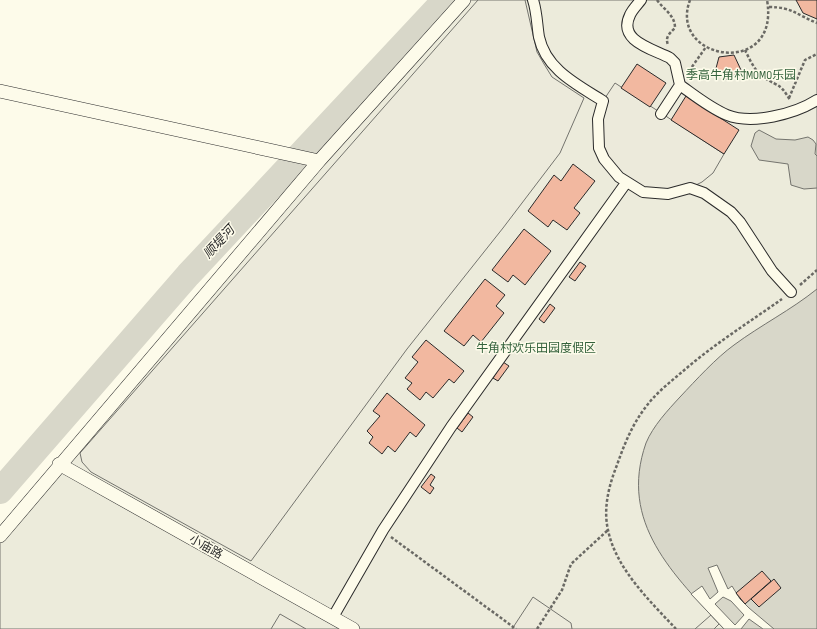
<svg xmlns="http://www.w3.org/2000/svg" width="817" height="629" font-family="'Sofia Sans Condensed','Noto Sans SC',sans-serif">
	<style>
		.green { fill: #ecebdb; stroke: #74746e }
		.parking { fill: #eceadb; stroke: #74746e }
		.water { fill: #d8d7c9; stroke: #74746e }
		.pier { fill: #fdfbea; stroke: #74746e; fill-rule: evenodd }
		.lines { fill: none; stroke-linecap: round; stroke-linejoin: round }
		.river { stroke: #d8d7c9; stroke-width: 26 }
		.building { fill: #f2b8a0; stroke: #2b2b2b }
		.pedestrian-casing { stroke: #2b2b2b; stroke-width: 12 }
		.minor-casing { stroke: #2b2b2b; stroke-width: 14 }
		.path { stroke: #6a6964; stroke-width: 2.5; stroke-dasharray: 3 2; stroke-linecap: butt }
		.pedestrian { stroke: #fdfbea; stroke-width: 10 }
		.minor { stroke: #fdfbea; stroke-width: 13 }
		.labels { text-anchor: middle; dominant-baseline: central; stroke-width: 3; stroke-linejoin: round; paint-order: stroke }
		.park-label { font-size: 12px; fill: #34623c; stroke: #fdfbea }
		.street-label { font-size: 12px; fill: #2b2b2b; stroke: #fdfbea }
		.water-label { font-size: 13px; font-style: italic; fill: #2b2b2b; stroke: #fdfbea }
	</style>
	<rect width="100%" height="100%" fill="#fdfbea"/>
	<path class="green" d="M469,0H817V629H0V526Z"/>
	<path class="parking" d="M478,0H525L537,52L544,64L552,77L584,98L560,153L503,228L407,349L251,561L91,472L82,462L80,453Z
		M615,83L724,154L713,173L702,182L690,188L654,194L611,168L597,134L603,101Z
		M533,597L571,623L572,629H512Z
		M280,614L306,629H271Z
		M711,615L719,624L714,629H695Z"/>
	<path class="water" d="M759,130L776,139L795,140L808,137L813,140L816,144L815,154L817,156V188L804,189L791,185L788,164L759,160L751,146L755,133Z
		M817,289V629H724C674,575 618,523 646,443C653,426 668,410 680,397C696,380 716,358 734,345C761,325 791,310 817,289Z"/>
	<path class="pier" d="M717,565L728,589L732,586L740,599L749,608L774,629H763L749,619L741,629H724L691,594L702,586L710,599L718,592L708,568ZM723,597L731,601L744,615L735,625L715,604Z"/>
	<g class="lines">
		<path class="river" d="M0,491L188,275L445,0"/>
	</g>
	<path class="building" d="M796,0H817V19L803,13Z
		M734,55L741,70L728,80L715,72L719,57Z
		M637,64L666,83L650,107L621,88Z
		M686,96L739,130L724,154L671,120Z
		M573,164L595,181L574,208L580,213L567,230L553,220L548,227L528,211L554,175L561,181Z
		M524,229L551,251L525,285L513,275L508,282L492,270Z
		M580,262L586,266L575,281L569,277Z
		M485,279L505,295L496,306L504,313L481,342L473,335L464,346L444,331Z
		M550,304L555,308L544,323L539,319Z
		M426,340L464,371L454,383L449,379L433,398L426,392L420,400L407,389L412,383L405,378L418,362L412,357Z
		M503,362L509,366L498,381L493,378Z
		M387,393L425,425L416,437L410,432L395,452L388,446L382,454L369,443L373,437L367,431L380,416L373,411Z
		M468,413L473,417L462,432L457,428Z
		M431,474L435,477L430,485L434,488L430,494L421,487Z
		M762,571L771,581L745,604L736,593Z
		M774,579L781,588L759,607L751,599Z"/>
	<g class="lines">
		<defs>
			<path id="pedestrian" d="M533,0C537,12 537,25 539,37C546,70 578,85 603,101L598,119L599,148L604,159L619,177L643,192L668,194L690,188L704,193L731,212L740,222L772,271L791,292
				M641,0C637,5 632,10 630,15C617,41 653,49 670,58L675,63L680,85L661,114
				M680,85C694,95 710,108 727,115C752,125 795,114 817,100
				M333,617L383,530L451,427L626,183"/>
			<path id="minor" d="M0,91L319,161
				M59,464L353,629
				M0,536L319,161L464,0"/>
		</defs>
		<use href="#pedestrian" class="pedestrian-casing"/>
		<use href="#minor" class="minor-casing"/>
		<path class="path" d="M657,0C664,10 675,15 675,28C669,34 665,37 668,45
			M690,0C667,61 781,79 767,0
			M769,7C792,7 797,15 817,23
			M745,50C750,60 755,72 765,78C780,88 779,82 790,100
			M689,71L706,47
			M789,98L805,60L817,54
			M800,285L817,270
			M391,537L516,629
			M537,629L562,590L571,564L608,530
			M676,629C650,601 616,569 608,530C603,508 609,485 617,465C624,445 632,425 645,408C655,394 669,383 682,372C713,345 748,323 782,299"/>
		<use href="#pedestrian" class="pedestrian"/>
		<use href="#minor" class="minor"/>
	</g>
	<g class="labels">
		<g class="park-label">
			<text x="741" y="75">季高牛角村MOMO乐园</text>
			<text x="536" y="348">牛角村欢乐田园度假区</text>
		</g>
		<g class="street-label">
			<text transform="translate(206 547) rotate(29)">小庙路</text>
		</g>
		<g class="water-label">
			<text transform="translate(219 242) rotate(-47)">顺堤河</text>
		</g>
	</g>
</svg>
